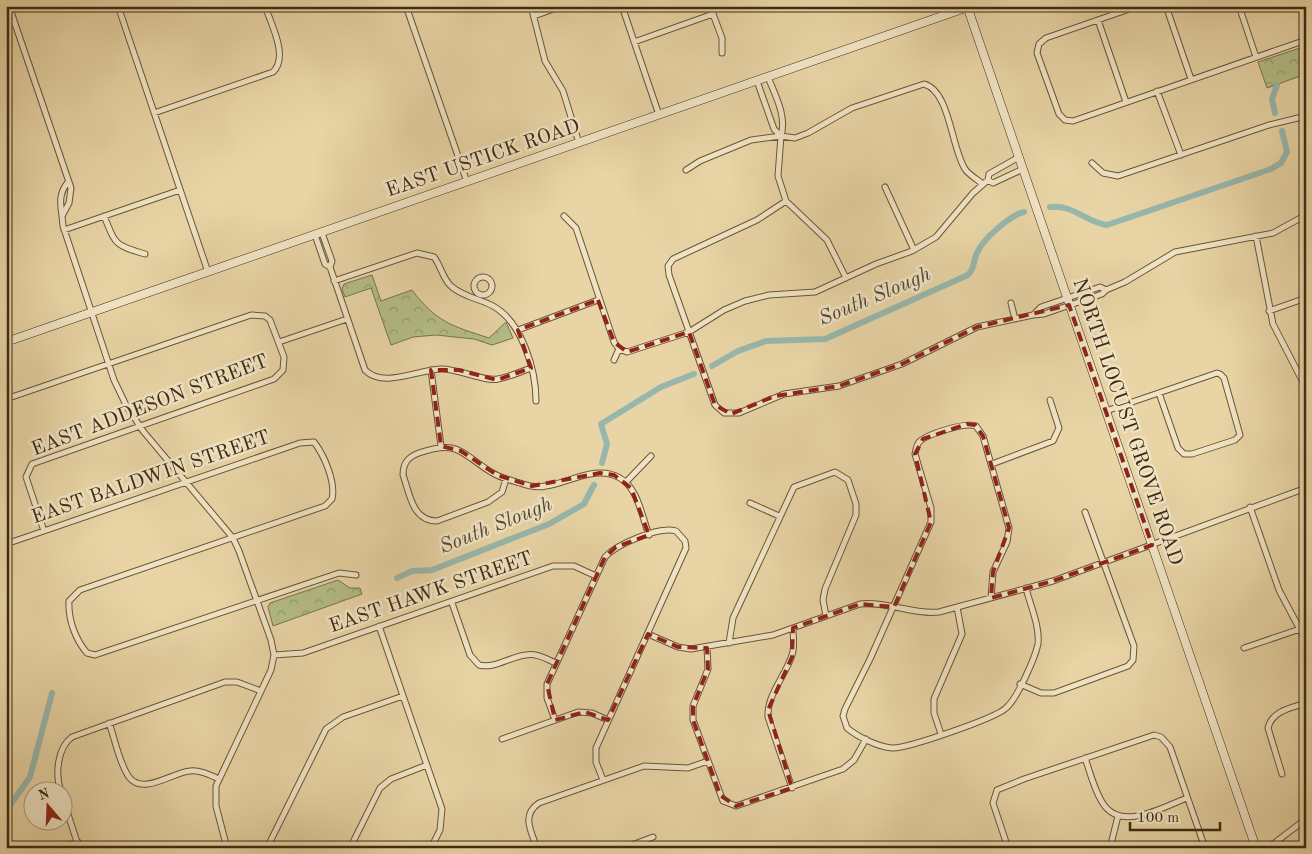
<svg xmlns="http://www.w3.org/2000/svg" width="1312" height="854" font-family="'Old Standard TT',serif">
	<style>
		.park { fill: url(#park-crowns); stroke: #78744e }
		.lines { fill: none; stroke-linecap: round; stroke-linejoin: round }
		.canal { stroke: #98b7ac; stroke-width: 6 }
		.street-casing { stroke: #685638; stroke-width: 7 }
		.secondary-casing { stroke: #3d2c14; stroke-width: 9 }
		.street { stroke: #f0e3c4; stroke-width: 5 }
		.secondary { stroke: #f0e3c4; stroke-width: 8 }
		.marked { fill: none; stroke: #8f2418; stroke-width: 4; stroke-dasharray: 10 6; stroke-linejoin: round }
		.labels { text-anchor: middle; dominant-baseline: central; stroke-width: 5; stroke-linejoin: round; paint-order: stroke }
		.street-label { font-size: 20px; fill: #3d2c14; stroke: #f0e3c4 }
		.water-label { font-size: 21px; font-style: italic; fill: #4f4832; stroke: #f0e3c4 }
	</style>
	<defs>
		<pattern id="park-crowns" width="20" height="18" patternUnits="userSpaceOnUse" patternTransform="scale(1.25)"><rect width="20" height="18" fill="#b4bd87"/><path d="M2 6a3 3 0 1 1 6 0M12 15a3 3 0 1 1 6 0" fill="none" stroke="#949a6d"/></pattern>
	</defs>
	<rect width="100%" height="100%" fill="#e8d4a5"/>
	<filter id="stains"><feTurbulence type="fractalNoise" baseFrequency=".004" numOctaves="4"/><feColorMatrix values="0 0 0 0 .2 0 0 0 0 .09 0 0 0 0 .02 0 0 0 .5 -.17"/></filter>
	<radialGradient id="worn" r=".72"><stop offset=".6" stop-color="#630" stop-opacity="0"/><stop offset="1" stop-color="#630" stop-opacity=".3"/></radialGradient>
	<path class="park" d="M1306,46V74L1267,88L1258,62Z
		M372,275L381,301L412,290C436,322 452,326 489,338L506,322L513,338L492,345L474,339L436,335L413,337L391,345L371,288L345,297L342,289L344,284Z
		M338,580L350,588H360L362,594L273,626L268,607L270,603Z"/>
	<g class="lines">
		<path class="canal" d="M1275,113L1272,99L1277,85
			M1050,207C1072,204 1086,222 1107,225L1271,169L1281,163L1287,152L1282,131
			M712,366L738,351L766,341L825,339L968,275C975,268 973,261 977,253C982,240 1010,215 1024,212
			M602,463L607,444L601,424L661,387L694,374
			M397,578L412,571L432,570L549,524L584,504L594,485
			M6,811L30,777L52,693"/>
		<defs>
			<path id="street" d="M9,6L71,188L69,203L62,216C60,202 59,193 68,182
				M118,6L208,272
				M406,6L467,182
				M531,6L545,61L563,91L579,143
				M622,6L659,115
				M710,6L722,38V53
				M788,6H802
				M1138,6L1046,38L1039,44L1037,53L1059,114L1065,120L1073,121L1306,40
				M1166,6L1191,79
				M1239,6L1256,57
				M534,16L562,6
				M1098,20L1126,102
				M634,42L713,14
				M757,81L774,129L781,136C787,116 775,95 768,77
				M1157,91L1181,155
				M154,113L273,72C289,57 271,24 265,6
				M781,136L778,176L786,201L827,240L846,278
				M1019,157L989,174L988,180L993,183L1023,169
				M1092,163L1103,173L1118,176L1269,125L1306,116
				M686,170L700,161L751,140L781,136L795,138L808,133L852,108L924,84C950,91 951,147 965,169C969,175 978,180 983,184
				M885,187L914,250
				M786,201L757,220L673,259L668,266L669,275L715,405L724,413H739L784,394L839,386L902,364L977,327L1033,315
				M62,216L63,226L114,380L126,405L143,431L233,538L239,551L271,640L274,655L271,670L216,786V806L227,848
				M104,216C116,245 114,245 145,254
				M564,216L576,228L614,342L619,349L627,352L689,332L724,310L745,301L769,295L815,292L876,264L912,251L936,237L973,193L988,180
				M64,230L180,190
				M315,235L325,264L330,267L332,261L322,233
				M1256,236L1273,324L1306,388
				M6,245V249
				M330,267L365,370C383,389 419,369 442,369C459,369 485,382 498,379C509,377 520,372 531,368
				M474 286a9 9 0 1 1 18 0a9 9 0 1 1-18 0Z
				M334,281L417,253L434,257C441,266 443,280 452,287C464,297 480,299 493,306C522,322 536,370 536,401
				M1100,287L1106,290L1102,294L1044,314L1033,315L1041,307Z
				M1106,290L1125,282L1175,252L1273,233L1306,215
				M1011,303L1015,319
				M1269,311L1306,298
				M518,330L598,300
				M279,342L347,319
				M614,360L619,349
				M431,370L441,446
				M6,399L251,315L265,316L270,320L284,357L283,370L274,379L32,464L26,477L44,531
				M1106,411L1217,373L1220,374L1224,378L1240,435L1235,440L1192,454H1184L1178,448L1159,393
				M992,464L1053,441L1059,428L1050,400
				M506,479L502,492L488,502L437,521C412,521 410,494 403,475C403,463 408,457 419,453C459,439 460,453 491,472C500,478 510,480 520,483C528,486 537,488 546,486C569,483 597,464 620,478C638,488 642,517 649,535
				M626,482L651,456
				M750,503L779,516
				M1250,507L1279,590L1306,641
				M6,544L300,443L314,442C324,455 336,482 332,499L325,506L80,590L69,601C68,619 75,639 87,653L95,655L339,573L356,575
				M991,598L993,572L1007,542L1009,528L983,436L976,426C965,422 927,434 919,442C916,446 916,450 915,454L931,508V522L870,659L845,709L843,716L847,728C858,737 878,747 892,748C906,749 996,718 1006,708C1017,699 1035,658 1038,644C1040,626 1030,605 1026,588
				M452,603L470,655L479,665C495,669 509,657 526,655C537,653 546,659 556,663
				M379,626L442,809L440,830L431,848
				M648,634L678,647L691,649L773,635L860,604C887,601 913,615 939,612L1053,581L1306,488
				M729,643L733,618L794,487L835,472L848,480L856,504V515L825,589L823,600L826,616
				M707,647L708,669L693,706V720L723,801L736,806L843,769L854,760L866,739
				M1244,648L1306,627
				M274,655L303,653L553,566H574L596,576
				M1020,684L1041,693H1054L1128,666L1133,660L1134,646L1085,512
				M6,693V706
				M555,720L547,698V684L605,557C617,544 659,526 676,531L685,541L686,548L596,748V762L603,780
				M109,723C115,739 119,763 129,777C143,796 173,772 190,771C201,770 210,775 219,779
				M941,734L934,713V699L962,634L957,607
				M502,739L578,712L592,713L608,720
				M1085,758C1090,772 1094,789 1102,802C1120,833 1163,807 1187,798
				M1282,774L1268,728C1272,711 1290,708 1306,703
				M792,788L768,717C767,694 785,677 792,655C795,647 793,637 793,628
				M61,792C55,775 57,748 72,737L225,682H237L261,691
				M62,796L79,848
				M60,848L78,842
				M267,848L326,729L343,717L403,696
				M350,848L380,788L391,779L427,765
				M537,848C531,831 521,815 539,803L644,766L688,768L708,761
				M624,848L653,837
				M1008,848L993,803L997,790L1024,779L1154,735L1161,737L1170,747L1205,848
				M1015,848L1017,847
				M1110,848L1118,816
				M1268,848L1306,819"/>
			<path id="secondary" d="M967,6L1256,848
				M6,342L971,6"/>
		</defs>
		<use href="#street" class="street-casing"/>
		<use href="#secondary" class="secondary-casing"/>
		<use href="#street" class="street"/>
		<use href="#secondary" class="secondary"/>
	</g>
	<path class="marked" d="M598,300L614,342L627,352L689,332L715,405L731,414L775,396L839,386L902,364L977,327L1069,305L1152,545L1053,581L991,598L993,572L1009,528L983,436L975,425L967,424L923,439L915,454L931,522L894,607L860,604L793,628L792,657L768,710L792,788L736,806L720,795L693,720V706L708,669L707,648L678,647L648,634L608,720L585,712L555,720L547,684L605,557L616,547L649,535L631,488L614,475L600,473L532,486L497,475L461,451L441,446L431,370H459L497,380L531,368L518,330Z"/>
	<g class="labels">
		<g class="street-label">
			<text transform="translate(483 159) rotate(-19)">EAST USTICK ROAD</text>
			<text transform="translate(150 406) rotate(-21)">EAST ADDESON STREET</text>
			<text transform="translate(1127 422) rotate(71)">NORTH LOCUST GROVE ROAD</text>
			<text transform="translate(151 478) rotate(-19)">EAST BALDWIN STREET</text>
			<text transform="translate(431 593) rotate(-19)">EAST HAWK STREET</text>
		</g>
		<g class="water-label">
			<text transform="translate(875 297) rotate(-23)">South Slough</text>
			<text transform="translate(496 526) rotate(-22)">South Slough</text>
		</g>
	</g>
	<rect width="1312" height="854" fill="none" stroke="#e8d4a5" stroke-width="25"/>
	<rect x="8" y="8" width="1297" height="839" fill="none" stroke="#3d2c14" stroke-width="2.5"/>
	<rect x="12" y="12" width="1287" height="829" fill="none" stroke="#3d2c14"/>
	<g transform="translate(48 806) rotate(341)"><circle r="24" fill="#f0e3c4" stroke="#a89a7e"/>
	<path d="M0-4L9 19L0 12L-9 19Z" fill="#8f2418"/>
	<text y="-8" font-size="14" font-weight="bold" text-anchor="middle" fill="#3d2c14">N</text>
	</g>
	<path d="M1130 822v8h90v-8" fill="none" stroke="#3d2c14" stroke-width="2.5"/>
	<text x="1137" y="822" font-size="15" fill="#3d2c14" stroke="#f0e3c4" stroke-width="4" paint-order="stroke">100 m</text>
	<rect width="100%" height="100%" filter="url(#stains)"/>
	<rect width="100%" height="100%" fill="url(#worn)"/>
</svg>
